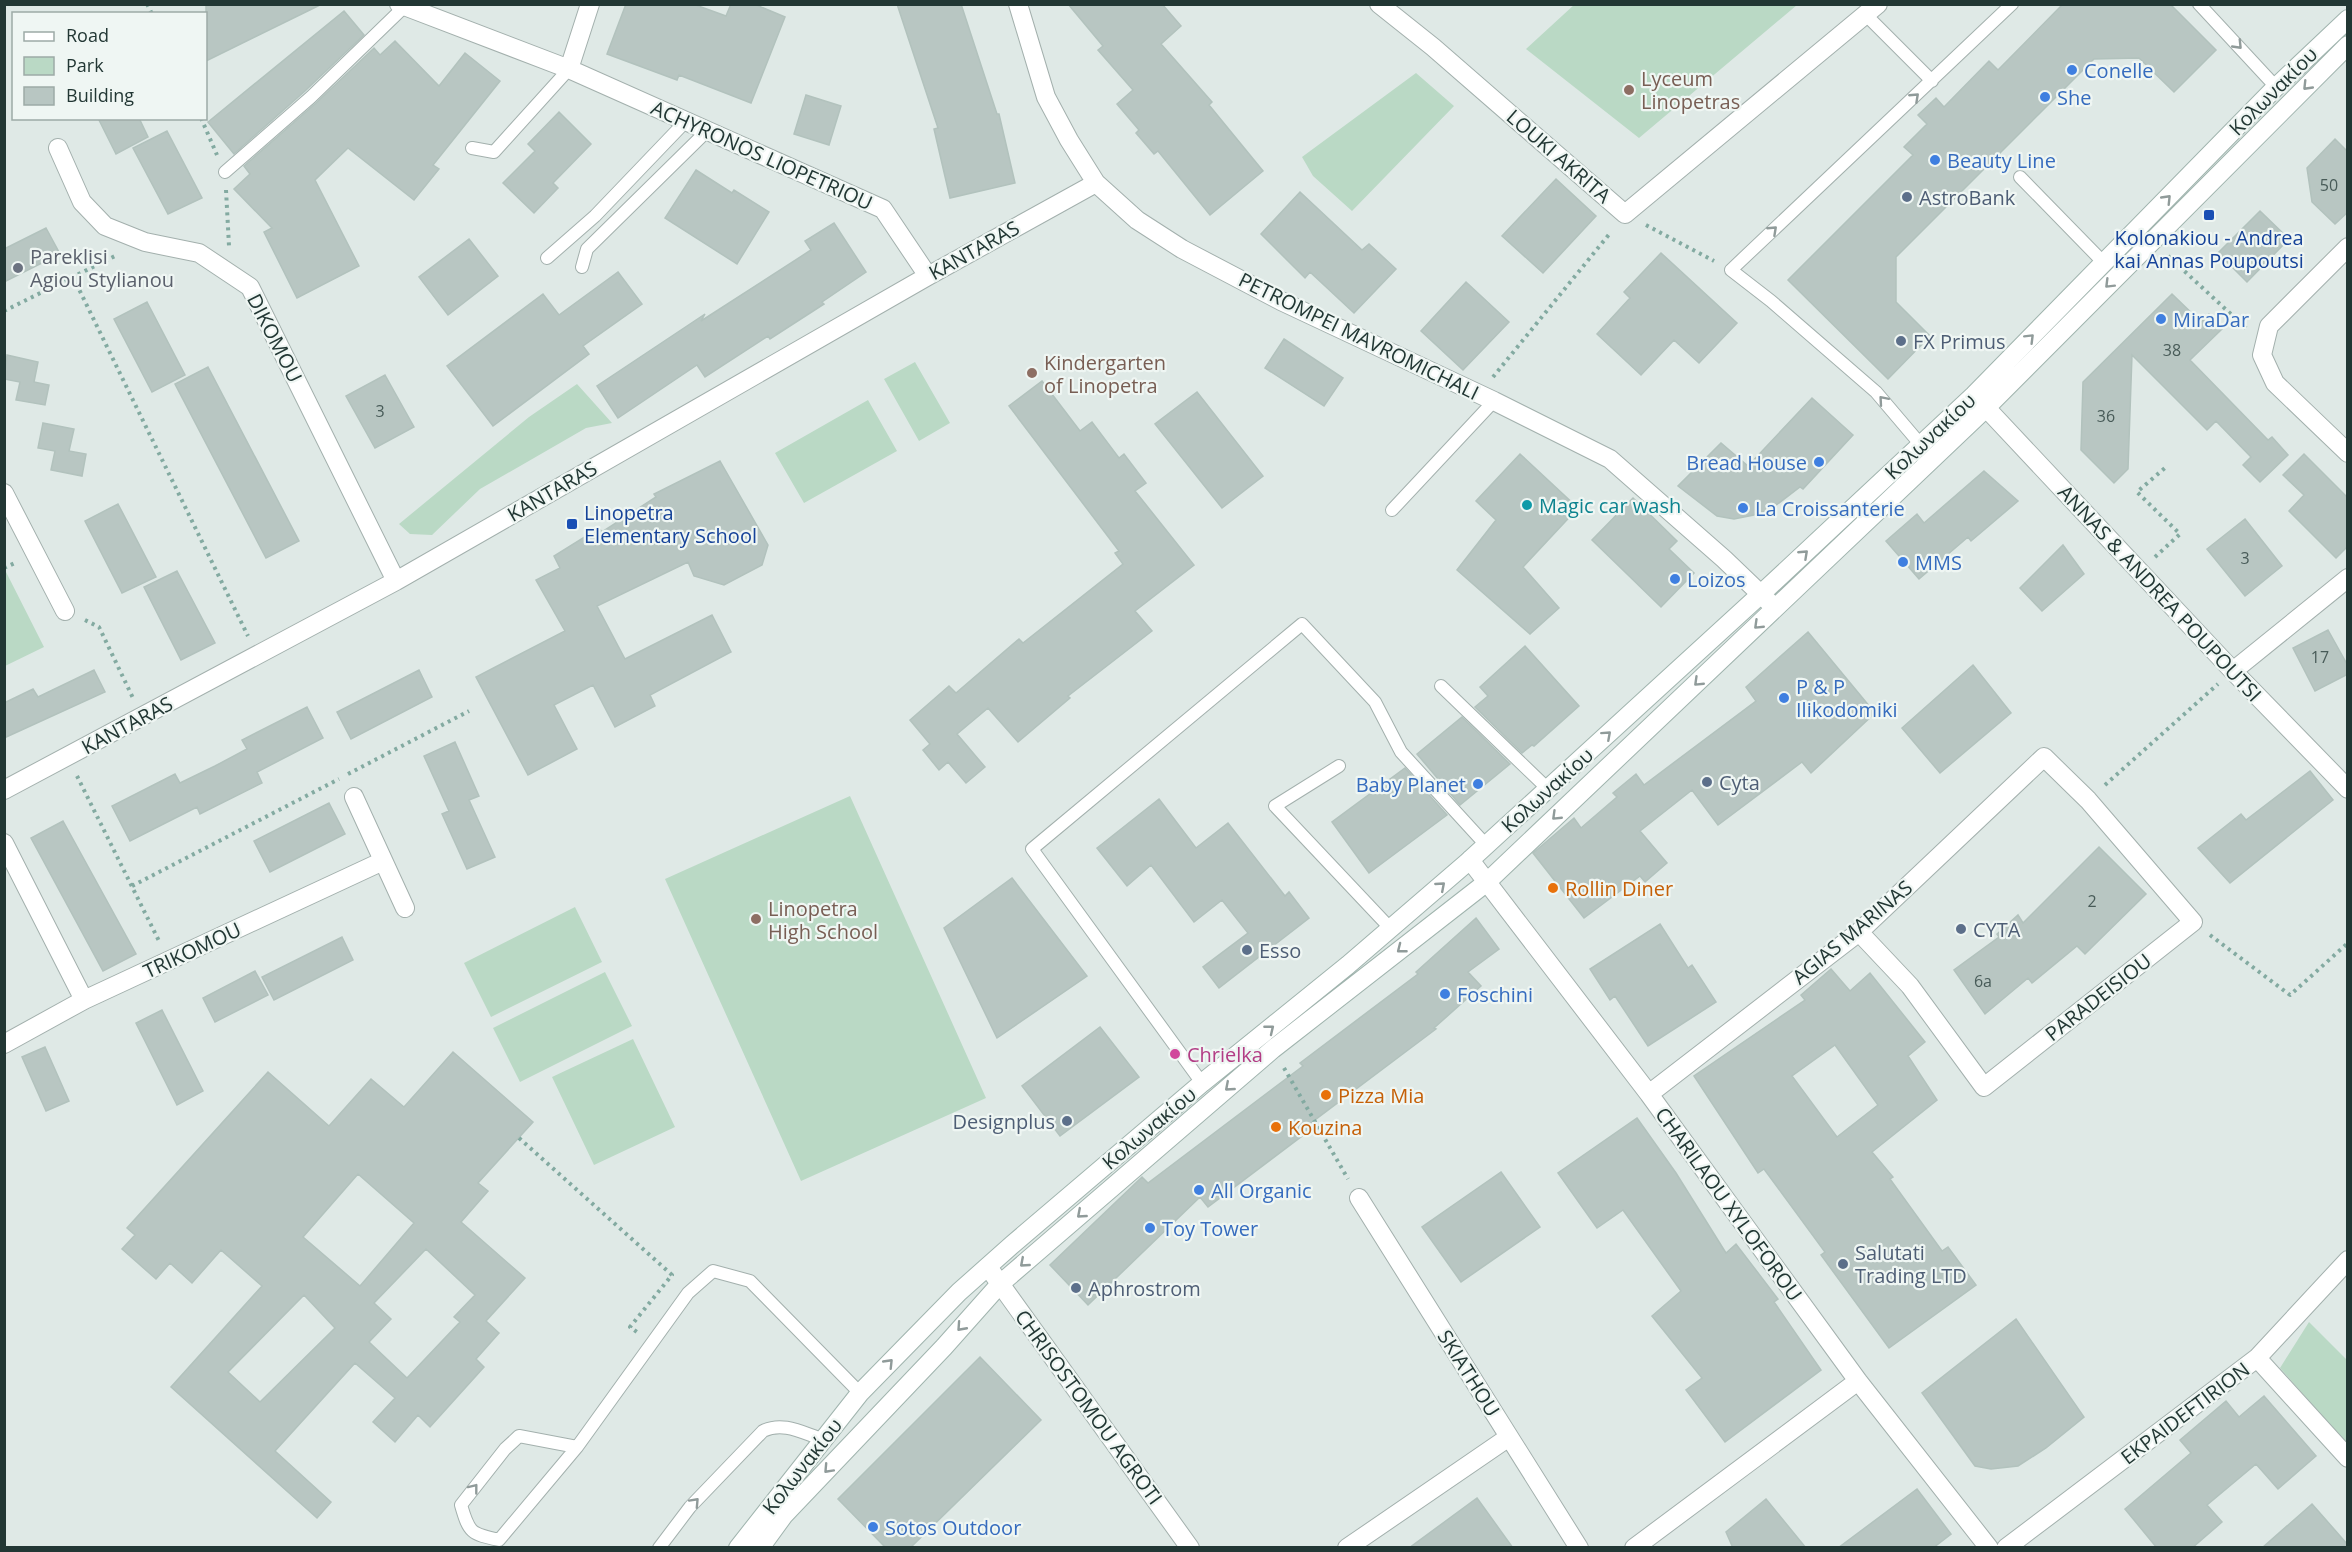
<svg xmlns="http://www.w3.org/2000/svg" width="2352" height="1552" font-family="'Open Sans',sans-serif">
	<style>
		.green { fill: #bad9c5 }
		.building { fill: #b8c6c2; stroke: #b2c2bd; stroke-width: 1.5; fill-rule: evenodd }
		.lines { fill: none; stroke-linecap: round; stroke-linejoin: round }
		.service-casing { stroke: #a3b0ad; stroke-width: 14 }
		.minor-casing { stroke: #a3b0ad; stroke-width: 20 }
		.secondary-casing { stroke: #a0b4ae; stroke-width: 20 }
		.path { stroke: #83aaa1; stroke-width: 4; stroke-dasharray: 3 4.5; stroke-linecap: butt }
		.service { stroke: #fff; stroke-width: 12 }
		.minor { stroke: #fff; stroke-width: 18 }
		.secondary { stroke: #fff; stroke-width: 18 }
		.oneway { stroke: #909b9a }
		.shop-dot { fill: #3f7fe0; stroke: #eff6f3; stroke-width: 2 }
		.education-dot { fill: #8d6e63; stroke: #eff6f3; stroke-width: 2 }
		.service-dot { fill: #5c6f8a; stroke: #eff6f3; stroke-width: 2 }
		.transit-dot { fill: #1a4fb4; stroke: #eff6f3; stroke-width: 2 }
		.worship-dot { fill: #6b7280; stroke: #eff6f3; stroke-width: 2 }
		.culture-dot { fill: #0f9aa8; stroke: #eff6f3; stroke-width: 2 }
		.food-dot { fill: #e8710a; stroke: #eff6f3; stroke-width: 2 }
		.hotel-dot { fill: #d1479c; stroke: #eff6f3; stroke-width: 2 }
		.labels { text-anchor: middle; dominant-baseline: central; stroke-width: 4.5; stroke-linejoin: round; paint-order: stroke }
		.number-label { font-size: 16px; fill: #485b58 }
		.shop-label { font-size: 20px; fill: #366cbe; stroke: #eff6f3; text-anchor: start }
		.education-label { font-size: 20px; fill: #785e54; stroke: #eff6f3; text-anchor: start }
		.street-label { font-size: 20px; fill: #223734; stroke: #eff6f3 }
		.service-label { font-size: 20px; fill: #4e5e75; stroke: #eff6f3; text-anchor: start }
		.transit-label { font-size: 20px; fill: #164399; stroke: #eff6f3 }
		.worship-label { font-size: 20px; fill: #5b616d; stroke: #eff6f3; text-anchor: start }
		.culture-label { font-size: 20px; fill: #0d838f; stroke: #eff6f3; text-anchor: start }
		.food-label { font-size: 20px; fill: #c56008; stroke: #eff6f3; text-anchor: start }
		.hotel-label { font-size: 20px; fill: #b23c85; stroke: #eff6f3; text-anchor: start }
	</style>
	<rect width="100%" height="100%" fill="#dfe9e6"/>
	<path class="green" d="M1575,4H1797V5L1639,138L1526,49Z
		M1416,73L1454,106L1352,211L1313,176L1302,157Z
		M915,362L950,423L919,441L884,379Z
		M577,384L612,423L586,428L480,489L432,535L410,534L399,524L529,417Z
		M868,400L897,451L804,503L775,453Z
		M4,568L44,647L5,666H4Z
		M850,796L986,1098L801,1181L665,879Z
		M575,907L602,962L491,1017L464,963Z
		M605,972L632,1026L520,1082L493,1028Z
		M633,1039L675,1127L594,1165L552,1077Z
		M2309,1322L2347,1360V1444L2280,1368Z"/>
	<path class="building" d="M206,4H322L206,61Z
		M626,4H693L726,16L731,4H754L785,17L751,103L679,75L677,80L607,54Z
		M897,4H961L997,114H999L1015,183L950,198L934,129L938,128Z
		M1068,4H1162L1181,26L1161,44L1212,102L1209,105L1263,171L1210,215L1158,151L1154,154L1136,133L1139,130L1117,104L1133,90L1098,50L1103,46Z
		M2063,4H2170L2216,50L2174,92L2139,58L2094,59L1896,257V302L1930,336L1888,379L1788,280L1913,155L1904,147L1927,124L1918,115L1936,98L1944,107L1989,61L1998,70Z
		M344,11L364,35L305,91L234,154L208,122Z
		M395,41L439,86L465,53L500,81L433,165L439,169L414,200L348,148L315,180L359,266L297,298L264,232L272,228L234,189L250,174L244,166L316,103L374,48L380,55Z
		M806,95L841,106L829,145L794,134Z
		M559,112L591,144L553,183L558,188L534,213L503,183L535,151L528,144Z
		M98,118H139L148,137L116,154Z
		M167,131L202,198L168,214L133,148Z
		M2335,139L2348,152V212L2335,224L2312,202L2307,168Z
		M696,170L732,193L734,190L769,212L737,264L665,218Z
		M1556,179L1596,216L1543,273L1502,236Z
		M1300,192L1362,250L1369,244L1396,269L1354,313L1310,272L1305,278L1261,234Z
		M2260,211L2289,239L2247,282L2218,253Z
		M834,223L866,272L822,302L824,304L770,339L768,336L705,377L697,365L618,418L597,386L705,314L701,321L811,250L805,241Z
		M46,228L60,254L4,282V249Z
		M469,239L498,276L448,315L419,277Z
		M1661,253L1737,323L1699,363L1674,340L1641,375L1597,334L1630,298L1624,292Z
		M618,272L642,304L583,346L589,354L493,426L447,366L543,294L559,315Z
		M1466,282L1509,322L1463,370L1421,331Z
		M2172,294L2201,322L2209,314L2223,328L2190,360L2268,440L2272,437L2288,455L2260,482L2243,465L2251,457L2216,421L2207,430L2132,355L2128,469L2114,483L2081,450L2083,382Z
		M147,302L185,375L152,392L114,319Z
		M1284,339L1343,378L1324,406L1265,368Z
		M7,355L38,362L34,382L49,385L45,405L16,400L20,382L4,379Z
		M208,367L299,541L266,558L175,384Z
		M385,375L414,427L375,448L346,396Z
		M1042,381L1080,431L1092,422L1119,458L1124,454L1146,483L1135,491L1194,565L1135,611L1152,631L1068,696L1070,698L1018,742L988,708L957,734L985,767L966,783L948,762L939,770L923,750L930,744L910,720L949,686L956,693L1019,639L1023,643L1123,564L1115,553L1119,551L1009,406Z
		M1197,392L1263,476L1222,508L1155,424Z
		M1812,398L1853,435L1803,489L1800,487L1771,509L1754,515L1734,519L1717,516L1678,486L1721,443L1748,466Z
		M43,423L74,429L69,451L86,454L82,476L51,470L55,451L38,448Z
		M1520,454L1578,508L1523,567L1559,608L1530,634L1457,570L1496,520L1476,501Z
		M2304,454L2348,498V546L2336,558L2289,511L2304,495L2283,475Z
		M720,461L768,545L762,565L724,585L694,576L688,562L597,606L625,659L712,615L731,652L650,695L655,706L615,727L593,685L554,705L577,749L528,775L476,677L565,631L536,580L560,568L554,556L599,528L602,532L656,497L654,494Z
		M1984,471L2018,501L1971,541L1968,537L1919,579L1886,541L1917,514L1924,523Z
		M1633,498L1677,541L1669,549L1694,573L1661,607L1592,540Z
		M118,504L156,577L122,593L85,521Z
		M2245,519L2282,566L2245,596L2207,549Z
		M2063,545L2084,574L2042,611L2020,588Z
		M177,571L215,643L181,660L144,587Z
		M2328,630L2348,666V674L2315,691L2293,648Z
		M1808,632L1875,713L1811,773L1802,762L1718,825L1692,790L1640,831L1667,863L1645,882L1640,876L1584,918L1533,853L1574,818L1581,828L1617,797L1613,793L1636,774L1644,785L1756,701L1746,687Z
		M1525,646L1579,706L1534,746L1532,745L1522,753L1475,707L1488,696L1480,687Z
		M1973,665L2011,713L1940,773L1902,728Z
		M94,670L105,692L4,738V703L33,689L38,697Z
		M419,670L432,697L351,739L337,712Z
		M307,707L323,738L257,772L262,783L200,814L197,807L130,841L112,806L175,774L180,783L215,766L247,749L242,740Z
		M1462,717L1510,764L1460,805L1417,754Z
		M455,742L479,796L469,800L495,857L467,869L442,814L449,811L424,756Z
		M1405,768L1447,815L1369,873L1332,822Z
		M2310,771L2333,800L2230,883L2198,848L2241,814L2246,820Z
		M1159,799L1196,848L1228,823L1285,896L1289,892L1309,918L1219,988L1203,967L1248,933L1222,900L1194,922L1151,865L1127,886L1097,848Z
		M329,803L345,834L270,872L254,841Z
		M63,821L136,954L103,971L31,838Z
		M2099,847L2146,894L2085,954L2077,946L2032,983L2028,978L1985,1014L1954,970L1999,937L1997,934L2018,915L2023,923Z
		M1012,878L1087,976L997,1038L944,928Z
		M1476,918L1499,949L1468,972L1481,986L1434,1028L1436,1029L1307,1126L1310,1130L1208,1207L1200,1197L1088,1305L1050,1265L1142,1177L1148,1183L1303,1066L1300,1063L1418,974L1416,972Z
		M1660,924L1688,968L1692,965L1716,1002L1648,1046L1615,996L1610,1000L1590,969Z
		M342,937L353,960L274,1000L262,977Z
		M1831,969L1850,991L1870,973L1925,1042L1908,1056L1937,1100L1872,1152L1893,1177L1890,1179L1942,1251L1948,1247L1976,1285L1889,1348L1821,1255L1825,1252L1764,1169L1758,1173L1694,1076L1805,1000L1801,995ZM1835,1045L1878,1105L1837,1137L1792,1076Z
		M255,971L268,995L215,1022L203,998Z
		M162,1010L203,1091L177,1105L136,1023Z
		M1100,1027L1139,1077L1060,1136L1022,1086Z
		M45,1047L69,1101L46,1111L22,1057Z
		M453,1052L533,1122L478,1183L488,1191L461,1222L525,1278L486,1321L499,1333L476,1359L484,1367L430,1427L418,1415L395,1442L373,1422L395,1398L355,1363L275,1451L331,1502L317,1518L171,1387L262,1286L221,1250L192,1283L170,1263L156,1279L122,1249L135,1235L127,1228L268,1072L329,1126L371,1079L404,1107ZM358,1174L414,1223L360,1286L303,1237ZM426,1249L475,1295L454,1317L460,1322L407,1378L369,1342L391,1319L374,1303ZM304,1295L335,1328L260,1402L228,1372Z
		M1637,1118L1676,1173L1726,1253L1736,1244L1778,1299L1774,1302L1821,1370L1725,1442L1686,1390L1702,1378L1652,1316L1681,1291L1623,1210L1597,1228L1558,1173Z
		M1501,1172L1540,1227L1461,1282L1422,1227Z
		M2016,1319L2084,1417L2046,1448L2018,1466L1991,1469L1975,1466L1922,1393Z
		M980,1357L1041,1420L910,1548H886L838,1499Z
		M2264,1396L2316,1456L2278,1489L2256,1464L2207,1505L2222,1522L2192,1548H2157L2125,1509L2191,1453L2180,1440L2226,1401L2239,1417Z
		M1917,1489L1951,1534L1933,1548H1838Z
		M1477,1498L1513,1548H1409Z
		M1766,1499L1806,1548H1733L1726,1532Z
		M2312,1504L2348,1545V1548H2262Z"/>
	<g class="lines">
		<defs>
			<path id="service" d="M2199,4L2276,87
				M1866,15L1932,81
				M472,148L494,152L569,69
				M225,172L311,97L404,7
				M2020,177L2104,263
				M547,258L595,216L686,121
				M582,267L587,249L707,131
				M1921,445L1876,392L1771,301L1731,270L2012,4
				M1392,510L1494,401
				M1441,686L1548,789
				M1339,766L1275,806L1391,929
				M1202,1083L1032,849L1302,624L1375,702L1401,752L1486,845
				M577,1447L519,1436L505,1449L461,1505C469,1533 471,1534 499,1540L577,1447L688,1293L713,1271L750,1281L860,1393
				M659,1548L690,1507L763,1431C783,1421 803,1433 822,1439"/>
			<path id="minor" d="M399,4L569,69L883,209L928,276
				M1018,4L1046,97L1069,140L1096,183L1137,220L1182,249L1281,301L1494,401L1610,459L1724,559L1772,605
				M1379,4L1433,47L1625,214L1878,4
				M569,69L590,4
				M58,148L82,202L105,226L145,242L199,253L250,287L396,581
				M2348,247L2269,326L2262,355L2275,383L2348,453
				M1975,396L2233,671L2348,789
				M4,493L65,611
				M2233,671L2348,578
				M4,790L396,581L928,276L1096,183
				M354,797L405,908
				M4,843L84,1000
				M1470,860L1649,1094L1858,1381L1989,1548
				M4,1044L84,1000L383,861
				M1649,1094L1859,932L2044,757L2088,800L2193,922L1984,1087L1910,986L1859,932
				M1359,1198L1579,1548
				M988,1267L1190,1548
				M2257,1358L2348,1458
				M1347,1548L1509,1437
				M1634,1548L1858,1381
				M2006,1548L2257,1358L2348,1260"/>
			<path id="secondary" d="M738,1548L860,1393L959,1292L1013,1244L1202,1083L1348,965L1470,860L1761,594L1974,395L2276,87L2348,19
				M760,1548L784,1515L944,1347L1000,1284L1273,1049L1487,882L1986,408L2348,45"/>
		</defs>
		<use href="#service" class="service-casing"/>
		<use href="#minor" class="minor-casing"/>
		<use href="#secondary" class="secondary-casing"/>
		<path class="path" d="M147,4L152,14
			M201,118L217,155
			M226,190L229,246
			M1646,225L1714,261
			M2168,256L2246,328
			M73,277L248,636
			M4,311L117,255
			M1493,377L1611,232
			M2155,557L2180,534L2137,492L2166,467
			M4,568L17,562
			M85,620L99,627L133,698
			M348,774L469,711
			M77,776L159,941
			M2105,785L2218,684
			M132,886L339,779
			M2210,935L2290,995L2348,943
			M1284,1068L1348,1179
			M519,1138L672,1275L630,1327L637,1332"/>
		<use href="#service" class="service"/>
		<use href="#minor" class="minor"/>
		<use href="#secondary" class="secondary"/>
	</g>
	<defs><path id="oneway-chevron" d="M-2-3.5L2.5 0L-2 3.5" fill="none" stroke-width="1.6" stroke-linecap="round" stroke-linejoin="round" transform="scale(1.5)"/></defs>
	<g class="oneway">
		<use href="#oneway-chevron" transform="translate(2238 45) rotate(46)"/>
		<use href="#oneway-chevron" transform="translate(2307 86) rotate(134)"/>
		<use href="#oneway-chevron" transform="translate(1915 97) rotate(-43)"/>
		<use href="#oneway-chevron" transform="translate(2167 199) rotate(-46)"/>
		<use href="#oneway-chevron" transform="translate(1773 230) rotate(-43)"/>
		<use href="#oneway-chevron" transform="translate(2109 284) rotate(135)"/>
		<use href="#oneway-chevron" transform="translate(2030 338) rotate(-45)"/>
		<use href="#oneway-chevron" transform="translate(1883 400) rotate(-131)"/>
		<use href="#oneway-chevron" transform="translate(1804 554) rotate(-43)"/>
		<use href="#oneway-chevron" transform="translate(1758 625) rotate(136)"/>
		<use href="#oneway-chevron" transform="translate(1698 682) rotate(136)"/>
		<use href="#oneway-chevron" transform="translate(1607 735) rotate(-42)"/>
		<use href="#oneway-chevron" transform="translate(1556 816) rotate(136)"/>
		<use href="#oneway-chevron" transform="translate(1441 886) rotate(-41)"/>
		<use href="#oneway-chevron" transform="translate(1401 949) rotate(142)"/>
		<use href="#oneway-chevron" transform="translate(1270 1029) rotate(-39)"/>
		<use href="#oneway-chevron" transform="translate(1229 1087) rotate(139)"/>
		<use href="#oneway-chevron" transform="translate(1081 1214) rotate(139)"/>
		<use href="#oneway-chevron" transform="translate(1024 1263) rotate(139)"/>
		<use href="#oneway-chevron" transform="translate(961 1327) rotate(132)"/>
		<use href="#oneway-chevron" transform="translate(889 1363) rotate(-46)"/>
		<use href="#oneway-chevron" transform="translate(828 1469) rotate(133)"/>
		<use href="#oneway-chevron" transform="translate(474 1488) rotate(-52)"/>
		<use href="#oneway-chevron" transform="translate(695 1502) rotate(-47)"/>
	</g>
	<g class="shop-dot">
		<circle cx="2072" cy="70" r="6"/>
		<circle cx="2045" cy="97" r="6"/>
		<circle cx="1935" cy="160" r="6"/>
		<circle cx="2161" cy="319" r="6"/>
		<circle cx="1819" cy="462" r="6"/>
		<circle cx="1743" cy="508" r="6"/>
		<circle cx="1903" cy="562" r="6"/>
		<circle cx="1675" cy="579" r="6"/>
		<circle cx="1784" cy="698" r="6"/>
		<circle cx="1478" cy="784" r="6"/>
		<circle cx="1445" cy="994" r="6"/>
		<circle cx="1199" cy="1190" r="6"/>
		<circle cx="1150" cy="1228" r="6"/>
		<circle cx="873" cy="1527" r="6"/>
	</g>
	<g class="education-dot">
		<circle cx="1629" cy="90" r="6"/>
		<circle cx="1032" cy="373" r="6"/>
		<circle cx="756" cy="919" r="6"/>
	</g>
	<g class="service-dot">
		<circle cx="1907" cy="197" r="6"/>
		<circle cx="1901" cy="341" r="6"/>
		<circle cx="1707" cy="782" r="6"/>
		<circle cx="1961" cy="929" r="6"/>
		<circle cx="1247" cy="950" r="6"/>
		<circle cx="1067" cy="1121" r="6"/>
		<circle cx="1843" cy="1264" r="6"/>
		<circle cx="1076" cy="1288" r="6"/>
	</g>
	<g class="transit-dot">
		<rect x="2203" y="209" width="12" height="12" rx="3"/>
		<rect x="566" y="518" width="12" height="12" rx="3"/>
	</g>
	<circle class="worship-dot" cx="18" cy="268" r="6"/>
	<circle class="culture-dot" cx="1527" cy="505" r="6"/>
	<g class="food-dot">
		<circle cx="1553" cy="888" r="6"/>
		<circle cx="1326" cy="1095" r="6"/>
		<circle cx="1276" cy="1127" r="6"/>
	</g>
	<circle class="hotel-dot" cx="1175" cy="1054" r="6"/>
	<g class="labels">
		<g class="number-label">
			<text x="2329" y="185">50</text>
			<text x="2172" y="350">38</text>
			<text x="380" y="411">3</text>
			<text x="2106" y="416">36</text>
			<text x="2245" y="558">3</text>
			<text x="2320" y="657">17</text>
			<text x="2092" y="901">2</text>
			<text x="1983" y="981">6a</text>
		</g>
		<g class="shop-label">
			<text x="2084" y="70">Conelle</text>
			<text x="2057" y="97">She</text>
			<text x="1947" y="160">Beauty Line</text>
			<text x="2173" y="319">MiraDar</text>
			<text x="1807" y="462" text-anchor="end">Bread House</text>
			<text x="1755" y="508">La Croissanterie</text>
			<text x="1915" y="562">MMS</text>
			<text x="1687" y="579">Loizos</text>
			<text x="1796" y="686">P &amp; P<tspan x="1796" dy="23">Ilikodomiki</tspan></text>
			<text x="1466" y="784" text-anchor="end">Baby Planet</text>
			<text x="1457" y="994">Foschini</text>
			<text x="1211" y="1190">All Organic</text>
			<text x="1162" y="1228">Toy Tower</text>
			<text x="885" y="1527">Sotos Outdoor</text>
		</g>
		<g class="education-label">
			<text x="1641" y="78">Lyceum<tspan x="1641" dy="23">Linopetras</tspan></text>
			<text x="1044" y="362">Kindergarten<tspan x="1044" dy="23">of Linopetra</tspan></text>
			<text x="768" y="908">Linopetra<tspan x="768" dy="23">High School</tspan></text>
		</g>
		<g class="street-label">
			<text transform="translate(2273 91) rotate(-45)">Κολωνακίου</text>
			<text transform="translate(762 155) rotate(24)">ACHYRONOS LIOPETRIOU</text>
			<text transform="translate(1559 156) rotate(41)">LOUKI AKRITA</text>
			<text transform="translate(974 250) rotate(-29)">KANTARAS</text>
			<text transform="translate(1359 336) rotate(26)">PETROMPEI MAVROMICHALI</text>
			<text transform="translate(275 338) rotate(63)">DIKOMOU</text>
			<text transform="translate(1930 436) rotate(-43)">Κολωνακίου</text>
			<text transform="translate(552 491) rotate(-30)">KANTARAS</text>
			<text transform="translate(2160 593) rotate(47)">ANNAS &amp; ANDREA POUPOUTSI</text>
			<text transform="translate(127 725) rotate(-28)">KANTARAS</text>
			<text transform="translate(1547 790) rotate(-42)">Κολωνακίου</text>
			<text transform="translate(1852 932) rotate(-40)">AGIAS MARINAS</text>
			<text transform="translate(192 950) rotate(-25)">TRIKOMOU</text>
			<text transform="translate(2098 997) rotate(-38)">PARADEISIOU</text>
			<text transform="translate(1149 1128) rotate(-40)">Κολωνακίου</text>
			<text transform="translate(1729 1204) rotate(54)">CHARILAOU XYLOFOROU</text>
			<text transform="translate(1469 1373) rotate(58)">SKIATHOU</text>
			<text transform="translate(1089 1407) rotate(54)">CHRISOSTOMOU AGROTI</text>
			<text transform="translate(2185 1413) rotate(-37)">EKPAIDEFTIRION</text>
			<text transform="translate(802 1466) rotate(-52)">Κολωνακίου</text>
		</g>
		<g class="service-label">
			<text x="1919" y="197">AstroBank</text>
			<text x="1913" y="341">FX Primus</text>
			<text x="1719" y="782">Cyta</text>
			<text x="1973" y="929">CYTA</text>
			<text x="1259" y="950">Esso</text>
			<text x="1055" y="1121" text-anchor="end">Designplus</text>
			<text x="1855" y="1252">Salutati<tspan x="1855" dy="23">Trading LTD</tspan></text>
			<text x="1088" y="1288">Aphrostrom</text>
		</g>
		<g class="transit-label">
			<text x="2209" y="237">Kolonakiou - Andrea<tspan x="2209" dy="23">kai Annas Poupoutsi</tspan></text>
			<text x="584" y="512" text-anchor="start">Linopetra<tspan x="584" dy="23">Elementary School</tspan></text>
		</g>
		<g class="worship-label">
			<text x="30" y="256">Pareklisi<tspan x="30" dy="23">Agiou Stylianou</tspan></text>
		</g>
		<g class="culture-label">
			<text x="1539" y="505">Magic car wash</text>
		</g>
		<g class="food-label">
			<text x="1565" y="888">Rollin Diner</text>
			<text x="1338" y="1095">Pizza Mia</text>
			<text x="1288" y="1127">Kouzina</text>
		</g>
		<g class="hotel-label">
			<text x="1187" y="1054">Chrielka</text>
		</g>
	</g>
	<rect width="2352" height="1552" fill="none" stroke="#223734" stroke-width="12"/>
	<rect x="12" y="12" width="195" height="108" fill="#eff6f3" stroke="#9daaa7" stroke-width="1.5"/>
	<rect x="24" y="32" width="30" height="9" fill="#ffffff" stroke="#9daaa7" stroke-width="1.5"/>
	<text x="66" y="42" font-size="18" fill="#223734">Road</text>
	<rect x="24" y="57" width="30" height="18" fill="#bad9c5" stroke="#9daaa7" stroke-width="1.5"/>
	<text x="66" y="72" font-size="18" fill="#223734">Park</text>
	<rect x="24" y="87" width="30" height="18" fill="#b8c6c2" stroke="#9daaa7" stroke-width="1.5"/>
	<text x="66" y="102" font-size="18" fill="#223734">Building</text>
</svg>
